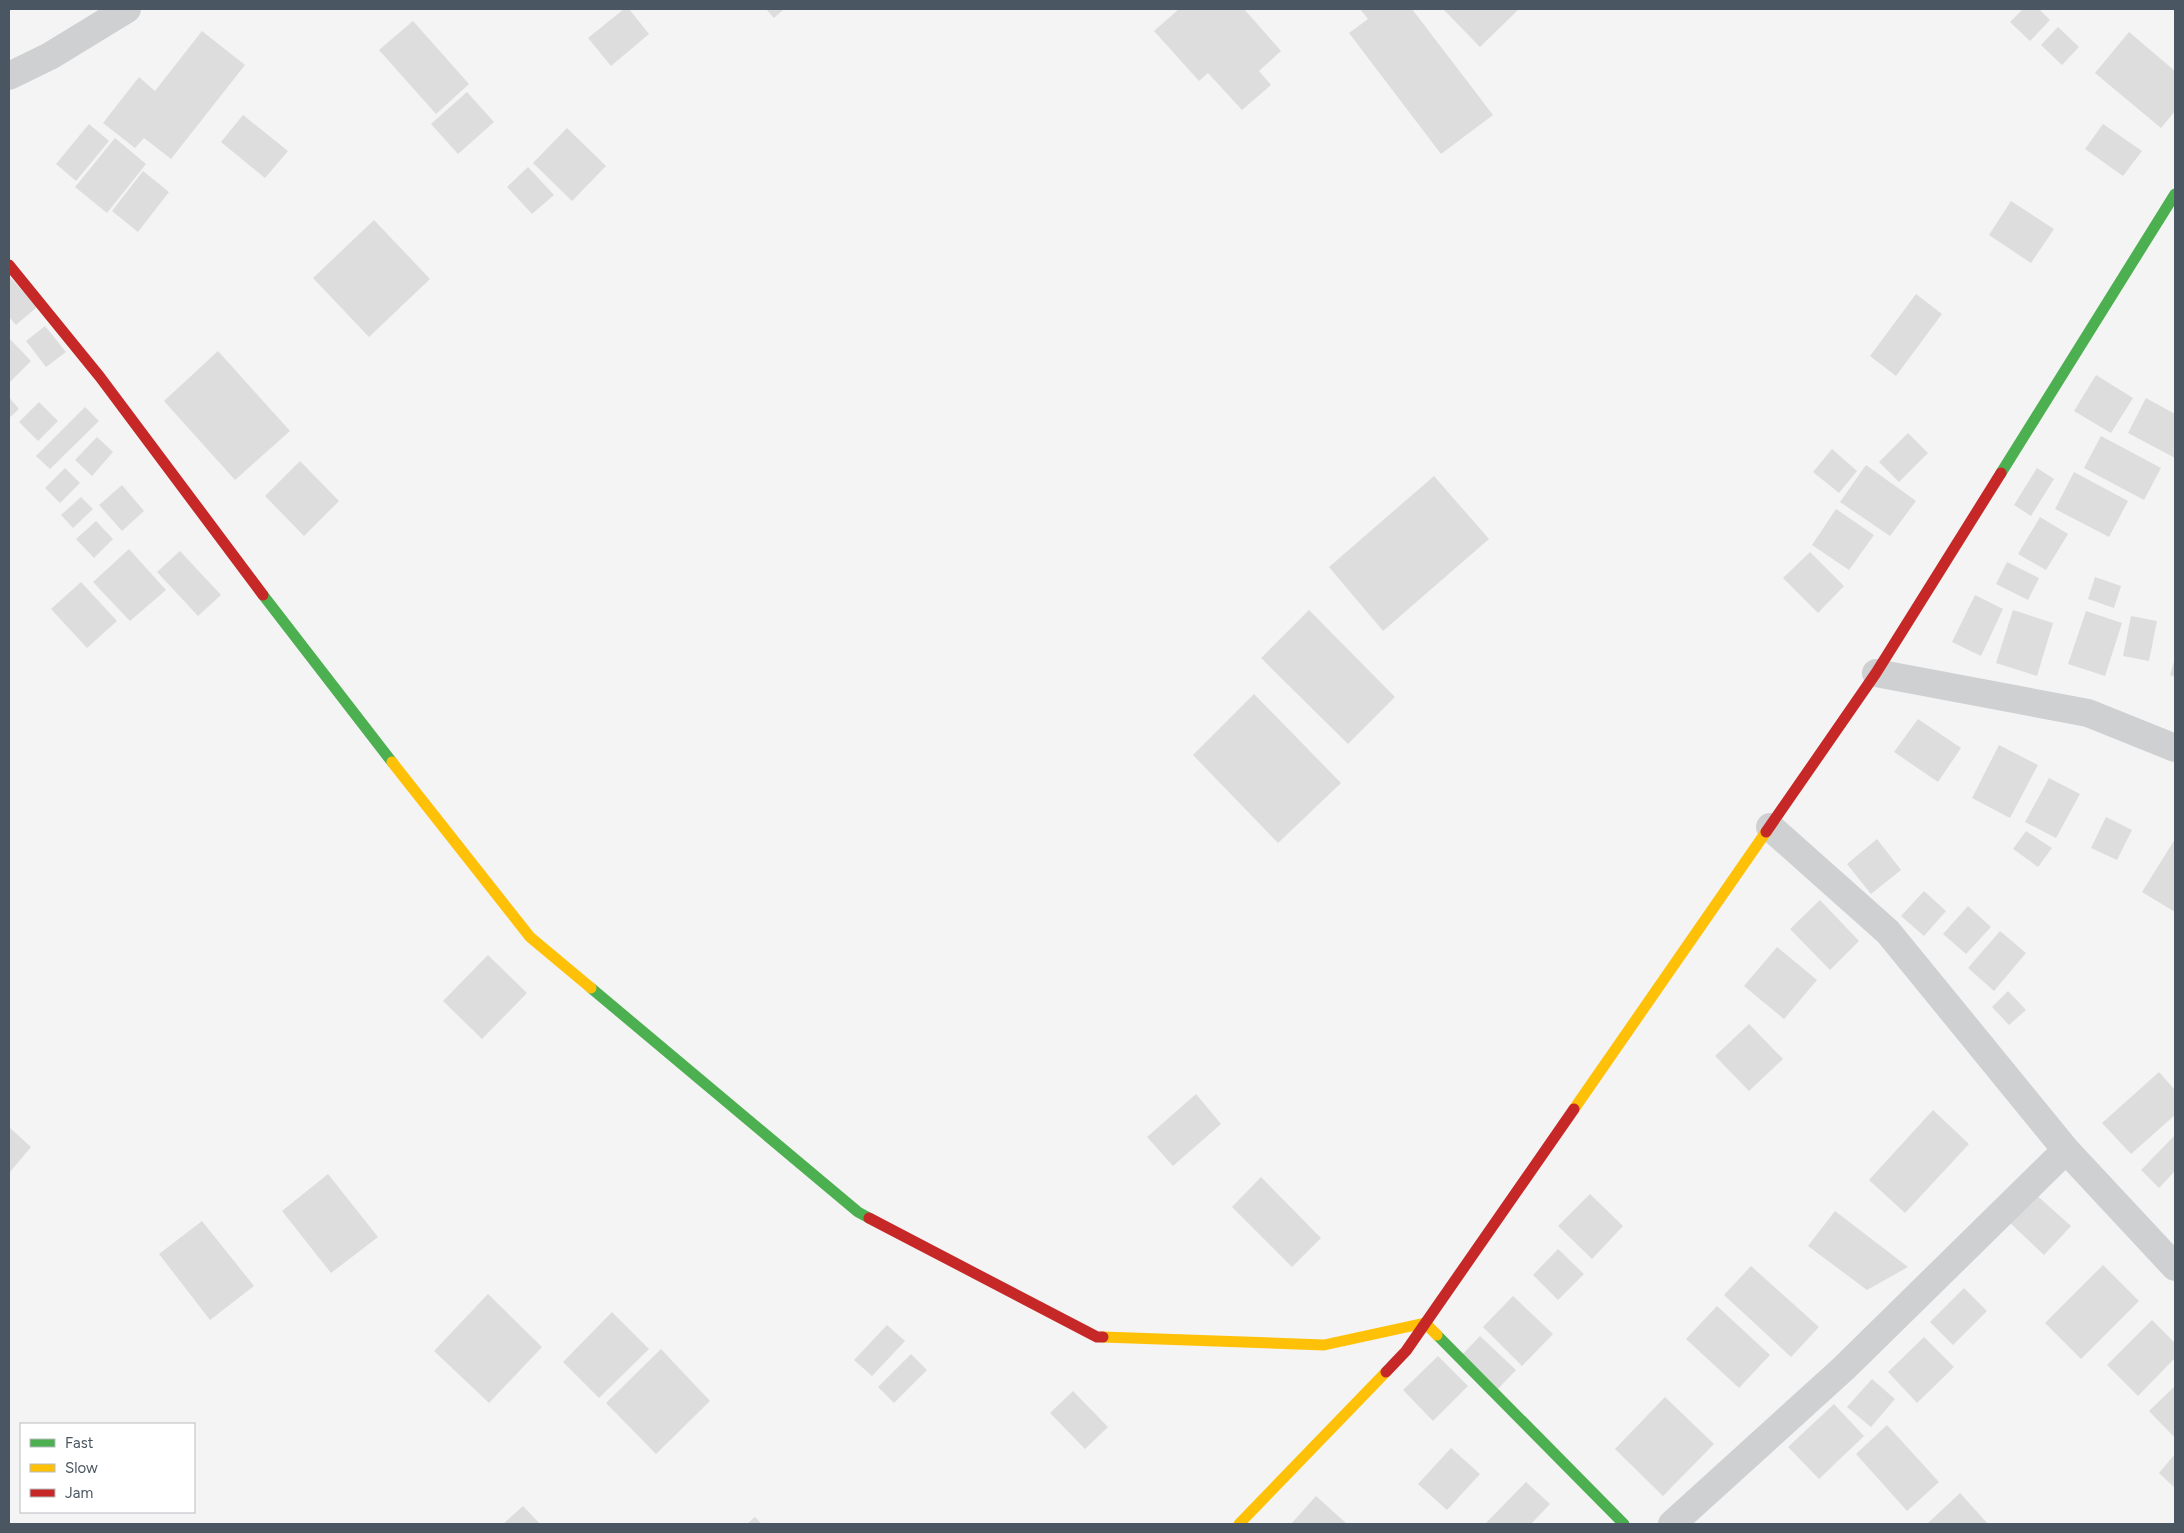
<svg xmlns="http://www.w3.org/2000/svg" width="2184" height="1533" font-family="Figtree,sans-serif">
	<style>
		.building { fill: #ddddde }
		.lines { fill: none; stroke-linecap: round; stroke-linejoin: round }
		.street { stroke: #ced0d2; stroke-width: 28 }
		.fast { stroke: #4caf50; stroke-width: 11 }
		.slow { stroke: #ffc107; stroke-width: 11 }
		.jam { stroke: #c62828; stroke-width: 11 }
	</style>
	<rect width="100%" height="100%" fill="#f4f4f4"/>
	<path class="building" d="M624,9H629L649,34L611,66L588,38Z
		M766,9H784L774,18Z
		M1179,9H1244L1281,51L1259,71L1271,85L1242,110L1208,73L1199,81L1154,31Z
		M1360,9H1412L1493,115L1441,154L1349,33L1368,19Z
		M1443,9H1519L1480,47Z
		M2023,9H2039L2050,20L2030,41L2010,22Z
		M413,21L469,84L436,114L379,50Z
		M2058,27L2079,47L2062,65L2041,45Z
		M202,31L245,65L171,159L144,138L135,148L103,123L139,77L155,91Z
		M2129,32L2175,71V111L2161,128L2095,73Z
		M467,92L494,122L458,154L431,124Z
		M243,115L288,151L265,178L221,142Z
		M89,124L109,141L76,181L56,164Z
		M2103,124L2142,151L2123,176L2085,149Z
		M567,128L606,166L572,201L533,163Z
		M115,138L146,164L107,213L75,187Z
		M528,167L554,195L532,214L507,187Z
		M143,171L169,192L138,232L112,211Z
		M2011,201L2054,229L2031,263L1989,235Z
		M374,220L430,279L369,337L313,278Z
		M9,276L37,307L16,325L9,317Z
		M1916,294L1942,314L1896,376L1870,356Z
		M45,326L66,352L46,367L26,341Z
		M9,338L31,361L9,383Z
		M218,351L290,431L235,480L164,401Z
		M2096,375L2133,398L2111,433L2074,411Z
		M9,397L19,409L9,418Z
		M2146,398L2175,414V458L2128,433Z
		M39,402L58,421L38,441L19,422Z
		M85,407L99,421L50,469L36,456Z
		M1908,433L1928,453L1899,482L1879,462Z
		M2101,436L2161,468L2144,500L2084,468Z
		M97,437L113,452L92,476L75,460Z
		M1832,449L1857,471L1839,493L1813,472Z
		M300,461L339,501L304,536L265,496Z
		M1866,465L1916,501L1890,536L1840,502Z
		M65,468L80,483L60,503L45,488Z
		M2037,468L2054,479L2031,516L2014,505Z
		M2074,472L2128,501L2109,537L2055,509Z
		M1434,476L1489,539L1383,631L1329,567Z
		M122,485L144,511L122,531L99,505Z
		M81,497L93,509L73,528L61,515Z
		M1836,509L1874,535L1849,570L1812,545Z
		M2040,517L2068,534L2046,570L2018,554Z
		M96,521L113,539L94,558L76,539Z
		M129,549L166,590L130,621L93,582Z
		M180,551L221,595L198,616L157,572Z
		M1810,552L1844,586L1818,613L1783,578Z
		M2007,562L2039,578L2028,600L1996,584Z
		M2095,577L2121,586L2114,608L2088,599Z
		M81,582L117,621L87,648L51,609Z
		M1975,595L2003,609L1981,656L1952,642Z
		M1309,610L1395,697L1348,744L1261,658Z
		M2013,610L2053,623L2037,676L1996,663Z
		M2086,611L2122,623L2105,676L2068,664Z
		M2131,616L2157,621L2149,661L2123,656Z
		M2175,658V677L2170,675Z
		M1254,694L1341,783L1278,843L1193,755Z
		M1918,719L1961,748L1938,782L1894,752Z
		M1999,745L2038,765L2010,818L1972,798Z
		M2049,778L2080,794L2056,838L2025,822Z
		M2106,817L2132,830L2117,860L2091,848Z
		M2026,831L2052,848L2038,867L2013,849Z
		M1877,839L1901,870L1871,894L1847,864Z
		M2175,839V912L2142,892Z
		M1924,891L1946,911L1924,936L1901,916Z
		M1820,900L1859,941L1830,970L1790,929Z
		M1968,906L1991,927L1966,954L1943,934Z
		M2000,931L2026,953L1994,991L1968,968Z
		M1777,947L1817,980L1784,1019L1744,986Z
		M488,955L527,993L482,1039L443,1001Z
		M2008,991L2026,1010L2009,1025L1992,1007Z
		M1749,1024L1783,1059L1749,1091L1715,1056Z
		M2159,1072L2175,1090V1115L2131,1154L2102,1123Z
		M1196,1094L1221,1124L1173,1166L1147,1137Z
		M1933,1110L1969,1144L1905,1213L1869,1180Z
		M9,1127L31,1147L10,1172L9,1171Z
		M2175,1135V1171L2159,1188L2141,1170Z
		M328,1174L378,1237L331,1273L282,1211Z
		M1261,1177L1321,1238L1292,1267L1232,1207Z
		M2033,1192L2071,1226L2044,1255L2007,1220Z
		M1590,1194L1623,1226L1592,1259L1558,1226Z
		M1835,1211L1908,1267L1867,1290L1808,1246Z
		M202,1221L254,1286L210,1320L159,1254Z
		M1558,1249L1584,1274L1558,1300L1533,1275Z
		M2103,1265L2139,1301L2081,1359L2045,1323Z
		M1751,1266L1819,1327L1791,1357L1724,1295Z
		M1964,1288L1987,1311L1953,1345L1930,1322Z
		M488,1294L542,1347L489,1403L434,1351Z
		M1513,1296L1553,1334L1522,1366L1483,1327Z
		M1717,1306L1770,1355L1739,1388L1686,1339Z
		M612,1312L649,1349L599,1398L563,1362Z
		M2152,1320L2175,1343V1358L2138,1396L2107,1365Z
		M887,1325L905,1341L872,1376L854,1360Z
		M1480,1336L1516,1370L1496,1391L1460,1357Z
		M1924,1337L1954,1367L1917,1403L1888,1372Z
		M661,1349L710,1401L656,1454L606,1403Z
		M911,1354L927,1370L894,1403L878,1387Z
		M1438,1356L1468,1386L1433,1421L1403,1390Z
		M1872,1379L1895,1399L1871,1427L1847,1407Z
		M2175,1386V1436L2174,1437L2149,1411Z
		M1073,1391L1108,1427L1085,1449L1050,1413Z
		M1665,1397L1714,1444L1663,1496L1615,1449Z
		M1834,1404L1864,1436L1819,1479L1788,1447Z
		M1887,1425L1939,1482L1907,1511L1856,1454Z
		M1451,1448L1480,1474L1447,1510L1418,1484Z
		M2175,1454V1488L2159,1473Z
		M1526,1482L1550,1504L1531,1524H1485Z
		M1960,1493L1988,1524H1927Z
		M1316,1496L1347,1524H1291Z
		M523,1506L540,1524H503Z
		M755,1517L762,1524H747Z"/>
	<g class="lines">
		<path class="street" d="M9,76L50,56L127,9
			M1876,673L2088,713L2175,748
			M1770,827L1888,932L2066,1150L2175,1267
			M1672,1524L1844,1368L2066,1150"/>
		<path class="fast" d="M2001,473L2175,194
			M263,595L392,762
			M591,988L858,1212L869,1218
			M1437,1335L1624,1524"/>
		<path class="slow" d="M392,762L530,937L591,988
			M1574,1109L1766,832
			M1103,1337L1324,1345L1425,1323L1437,1335
			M1239,1524L1386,1372"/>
		<path class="jam" d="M9,265L100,377L263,595
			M1766,832L1876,673L2001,473
			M869,1218L1097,1337H1103
			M1386,1372L1406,1351L1574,1109"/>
	</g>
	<rect width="2184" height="1533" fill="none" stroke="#4a5661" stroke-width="20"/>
	<rect x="20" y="1423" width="175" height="90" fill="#ffffff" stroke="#b7bbc0"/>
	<rect x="30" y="1439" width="25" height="8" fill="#4caf50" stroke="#b7bbc0"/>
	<text x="65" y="1448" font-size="15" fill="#4a5661">Fast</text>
	<rect x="30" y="1464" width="25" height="8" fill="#ffc107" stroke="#b7bbc0"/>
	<text x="65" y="1473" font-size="15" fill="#4a5661">Slow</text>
	<rect x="30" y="1489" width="25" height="8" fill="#c62828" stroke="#b7bbc0"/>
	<text x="65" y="1498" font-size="15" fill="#4a5661">Jam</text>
</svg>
